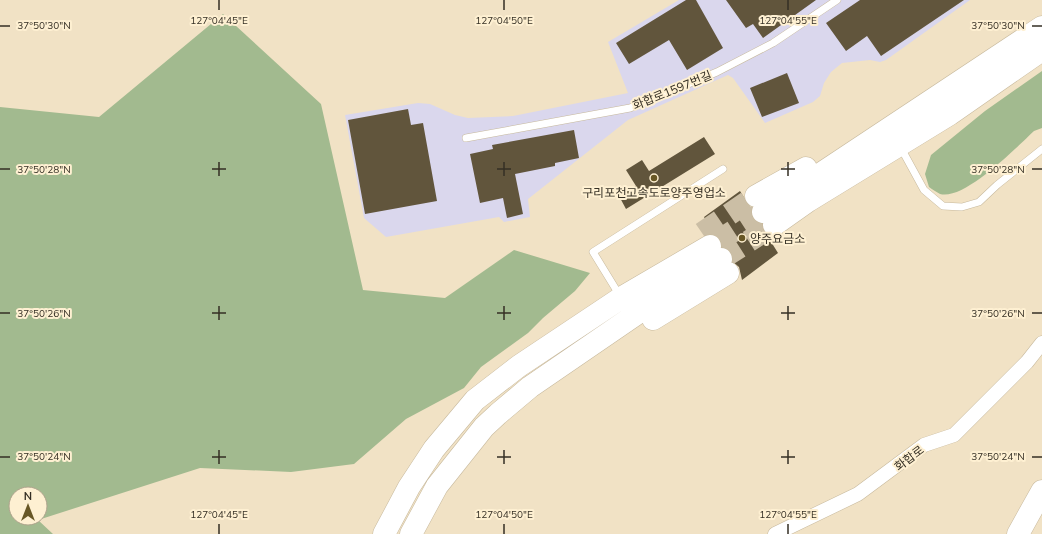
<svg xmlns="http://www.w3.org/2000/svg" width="1042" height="534" font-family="Mulish,'Noto Sans KR',sans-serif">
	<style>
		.industrial { fill: #dad7ed }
		.green { fill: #a2ba8f; fill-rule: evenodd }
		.building { fill: #61553c }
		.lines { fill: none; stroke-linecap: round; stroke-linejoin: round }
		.motorway-tunnel { stroke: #cbbea5; stroke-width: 22; stroke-dasharray: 22 11; stroke-linecap: butt }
		.service-casing { stroke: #c7b99d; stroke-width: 8 }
		.minor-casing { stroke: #c7b99d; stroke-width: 15 }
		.trunk-casing { stroke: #c7b99d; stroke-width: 23 }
		.motorway-casing { stroke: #c7b99d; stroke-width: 23 }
		.service { stroke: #fff; stroke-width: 7 }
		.minor { stroke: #fff; stroke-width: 14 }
		.trunk { stroke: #fff; stroke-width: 22 }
		.motorway { stroke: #fff; stroke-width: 22 }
		.ticks { fill: none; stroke: #352f24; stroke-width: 1.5 }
		.poi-dot { fill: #685725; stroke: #fef0d2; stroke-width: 1.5 }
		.labels { text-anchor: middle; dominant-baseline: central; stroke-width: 4; stroke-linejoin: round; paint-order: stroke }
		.street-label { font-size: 12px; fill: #352f24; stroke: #fef0d2 }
		.poi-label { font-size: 12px; fill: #352f24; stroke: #fef0d2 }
		.ticks-label { font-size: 10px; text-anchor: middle; fill: #352f24; stroke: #fef0d2; stroke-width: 4; stroke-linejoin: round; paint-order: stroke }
	</style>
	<rect width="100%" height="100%" fill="#f1e2c5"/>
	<path class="industrial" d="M679,0H970L886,60L880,62L870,60L842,63L831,72L824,83L820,96L813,102L765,123L733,78L728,75L628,120L528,199L530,217L504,222L499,217L386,237L364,218L345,115L418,103L430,104L455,115L468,118L513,116L628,93L608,42Z"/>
	<path class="green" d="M223,14L321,104L363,290L445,298L514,250L590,273L575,291L543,318L528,333L481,367L464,388L406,419L354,464L291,472L200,468L38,520L53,534H0V107L99,117ZM16,494H40V518H16Z
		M1042,71V128L1034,131C1017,147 964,201 940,194C936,192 932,189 929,187L925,174L931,155L985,111Z"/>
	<path class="building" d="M686,0H696L723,48L687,70L669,40L629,64L616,43Z
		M726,0H816L763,38L753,24L746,28Z
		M860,0H964L881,56L867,36L846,51L826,23Z
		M787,73L799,103L762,117L750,88Z
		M408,109L411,125L423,123L437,201L365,214L348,120Z
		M574,130L579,158L555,163V166L515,174L523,214L507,218L503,198L480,203L470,154L493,149L492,145Z
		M704,137L715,154L626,209L619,196L636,186L626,170L642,160L649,171Z
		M740,191L751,209L752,219L760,224L778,253L742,280L739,267L733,262L732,252L722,247L721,239L713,234L704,217Z"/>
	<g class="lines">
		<path class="motorway-tunnel" d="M702,233L756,196
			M715,243L763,212
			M721,259L774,225"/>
		<defs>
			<path id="service" d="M466,138L630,108L717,72L773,43L837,0
				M901,148L924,190L943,206L962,207L979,202L997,185L1042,149
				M620,296L593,252L723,169"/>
			<path id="minor" d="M775,534L858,494L924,445L954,435L1027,362L1042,343"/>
			<path id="trunk" d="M1018,534L1042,491"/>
			<path id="motorway" d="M756,196L806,168
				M763,212L1042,27
				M774,225L808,201L950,114L1042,50
				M653,319L728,273
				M384,534L409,487L434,449L475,400L519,366L621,298L710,246
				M411,534L437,486L484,427L498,414L530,387L689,278L721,259"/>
		</defs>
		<use href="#service" class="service-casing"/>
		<use href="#minor" class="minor-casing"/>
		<use href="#trunk" class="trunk-casing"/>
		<use href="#motorway" class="motorway-casing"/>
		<use href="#service" class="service"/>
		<use href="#minor" class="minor"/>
		<use href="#trunk" class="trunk"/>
		<use href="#motorway" class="motorway"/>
	</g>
	<path class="ticks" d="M219,0V10M504,0V10M788,0V10M0,26H10M1032,26H1042M219,162V176M504,162V176M788,162V176M0,169H10M212,169H226M497,169H511M781,169H795M1032,169H1042M219,306V320M504,306V320M788,306V320M0,313H10M212,313H226M497,313H511M781,313H795M1032,313H1042M219,450V464M504,450V464M788,450V464M0,457H10M212,457H226M497,457H511M781,457H795M1032,457H1042M219,524V534M504,524V534M788,524V534"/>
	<g class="poi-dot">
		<circle cx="654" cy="178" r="4"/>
		<circle cx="742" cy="238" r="4"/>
	</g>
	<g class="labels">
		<g class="street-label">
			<text transform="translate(672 90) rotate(-22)">화합로1597번길</text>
			<text transform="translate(909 458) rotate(-37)">화합로</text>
		</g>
		<g class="poi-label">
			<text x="654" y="192">구리포천고속도로양주영업소</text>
			<text x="750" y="238" text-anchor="start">양주요금소</text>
		</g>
	</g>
	<g class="ticks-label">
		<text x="219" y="24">127°04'45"E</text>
		<text x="504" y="24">127°04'50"E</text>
		<text x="788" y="24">127°04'55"E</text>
		<text x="44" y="29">37°50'30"N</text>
		<text x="998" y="29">37°50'30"N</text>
		<text x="44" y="173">37°50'28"N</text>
		<text x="998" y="173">37°50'28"N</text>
		<text x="44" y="317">37°50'26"N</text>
		<text x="998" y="317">37°50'26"N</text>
		<text x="44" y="460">37°50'24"N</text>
		<text x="998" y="460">37°50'24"N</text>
		<text x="219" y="518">127°04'45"E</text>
		<text x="504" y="518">127°04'50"E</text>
		<text x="788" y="518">127°04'55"E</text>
	</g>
	<g transform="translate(28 506)"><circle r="19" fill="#fef0d2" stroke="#aea38c"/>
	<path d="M0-3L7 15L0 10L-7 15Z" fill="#685725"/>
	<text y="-6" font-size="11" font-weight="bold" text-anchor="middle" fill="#352f24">N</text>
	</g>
</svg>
